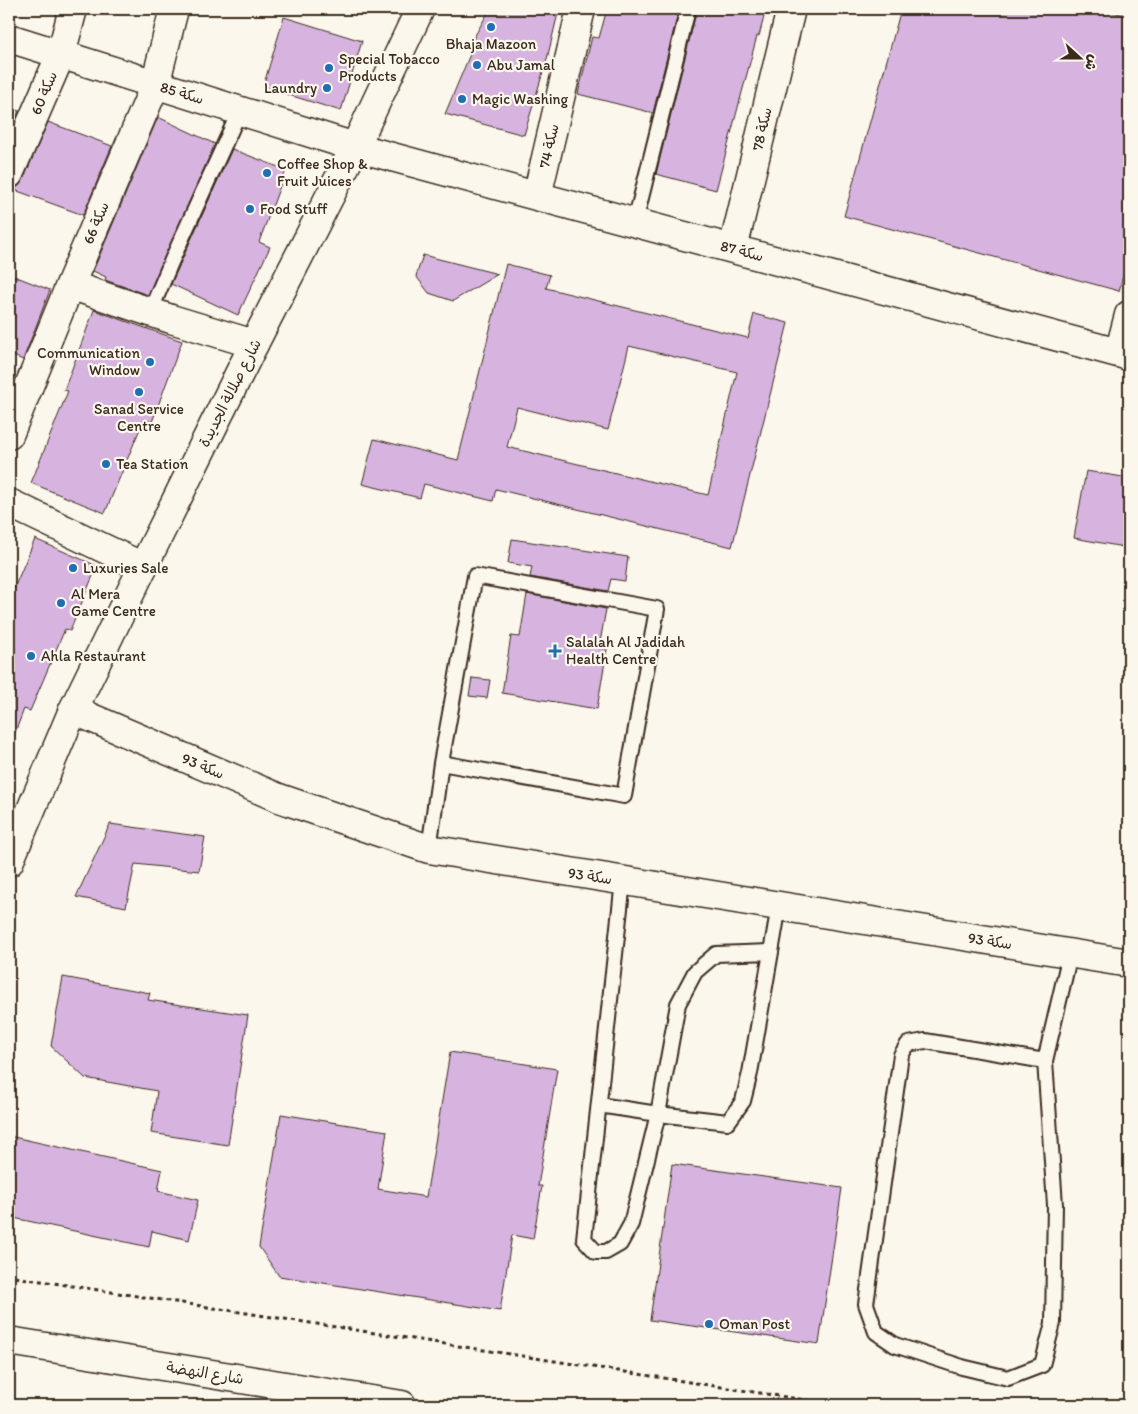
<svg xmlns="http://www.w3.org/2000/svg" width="1138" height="1414" font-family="Itim,'Playpen Sans Arabic',sans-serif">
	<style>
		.building { fill: #d6b4df; stroke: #3b2a1e; fill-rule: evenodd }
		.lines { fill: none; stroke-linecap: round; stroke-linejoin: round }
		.service-casing { stroke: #3b2a1e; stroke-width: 18 }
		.minor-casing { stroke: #3b2a1e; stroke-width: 31 }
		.tertiary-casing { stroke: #3b2a1e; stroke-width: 31 }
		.secondary-casing { stroke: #3b2a1e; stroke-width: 31 }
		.path { stroke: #3b2a1e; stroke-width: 3; stroke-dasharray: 4 4; stroke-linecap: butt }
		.service { stroke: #fbf7ec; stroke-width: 14 }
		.minor { stroke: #fbf7ec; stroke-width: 28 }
		.tertiary { stroke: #fbf7ec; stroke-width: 28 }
		.secondary { stroke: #fbf7ec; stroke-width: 28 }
		.poi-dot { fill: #1f6fb2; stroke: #fbf7ec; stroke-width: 2 }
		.labels { text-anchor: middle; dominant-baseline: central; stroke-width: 4.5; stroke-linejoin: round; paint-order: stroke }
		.poi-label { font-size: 15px; fill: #3b2a1e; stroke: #fbf7ec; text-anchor: start }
		.street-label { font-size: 15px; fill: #3b2a1e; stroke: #fbf7ec }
	</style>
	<rect width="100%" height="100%" fill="#fbf7ec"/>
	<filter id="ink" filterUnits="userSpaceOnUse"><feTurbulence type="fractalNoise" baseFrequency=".02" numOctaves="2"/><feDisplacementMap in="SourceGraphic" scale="10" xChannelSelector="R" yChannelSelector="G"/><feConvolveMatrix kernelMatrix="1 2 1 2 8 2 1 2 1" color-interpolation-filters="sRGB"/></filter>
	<g filter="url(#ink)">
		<path class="building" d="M490,9H559L547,59L524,135L445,114L476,40L473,39Z
			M607,9H679L653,113L578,94L592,37L599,38Z
			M697,9H766L759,36H757L716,190L656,174Z
			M901,9H1101L1129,16V253L1119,291L844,216Z
			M284,17L362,41L341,111L263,87Z
			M9,107L19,111L9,135Z
			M158,117L215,144L148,295L105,280L106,277L93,271Z
			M48,122L112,146L83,215L12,189L19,186L23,180Z
			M232,149L286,170L259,242L270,247L238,315L171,284Z
			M423,255L498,274L453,301L429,293L416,276Z
			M506,264L550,275L546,288L748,338L754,314L788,323L732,547L496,489L493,501L424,484L420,498L362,484L374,439L458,460ZM629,346L737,372L708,495L507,447L517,407L608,430Z
			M9,274L50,290L23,360L9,354Z
			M94,310L182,341L152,422L144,419L105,513L31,483L68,391L64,390Z
			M1086,471L1129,478V548L1074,538Z
			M35,539L97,566L70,631L65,629L30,711L24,709L11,743L9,742V600Z
			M512,539L628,557L625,581L611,579L608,591L530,577L532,567L508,563Z
			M527,594L606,609L599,648L607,649L597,709L502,693L511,636L520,637Z
			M472,678L490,680L487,698L469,696Z
			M110,824L205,837L199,871L135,864L126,907L76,897Z
			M63,977L150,993L148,1000L248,1015L228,1145L151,1133L157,1091L85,1078L51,1046Z
			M450,1052L557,1069L538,1186H542L533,1239L512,1235L500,1311L279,1276L259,1247L281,1114L387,1131L378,1189L426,1197Z
			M9,1136L162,1170L158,1191L198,1200L189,1240L152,1231L149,1247L9,1217Z
			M672,1164L842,1188L819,1344L650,1320Z"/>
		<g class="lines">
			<defs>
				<path id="service" d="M635,222L688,9
					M150,312L172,260L240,110
					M429,849L441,763L475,576L657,609L624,796L441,763
					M623,881L584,1239L596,1252H606L620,1244L631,1224L658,1114L678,1004L695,972L716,954L771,952
					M1045,1061L1055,1205L1053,1323L1042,1365L1008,1378L962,1367L895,1345L876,1332L866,1304L901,1055L908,1044L925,1041L1045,1061L1070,954
					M599,1105L658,1114L728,1122L743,1101L750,1073L779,906"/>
				<path id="minor" d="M9,38L355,147L1129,356
					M9,174L61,54L73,9
					M537,196L581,9
					M733,249L791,9
					M70,285L171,319L254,344
					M1119,353L1129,315
					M9,435L70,285L155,85L174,9
					M9,503L143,567
					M73,710L279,798L429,849L1129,963"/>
				<path id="tertiary" d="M9,862L73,710L143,567L254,344L355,147L420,9"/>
				<path id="secondary" d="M9,1341L402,1405"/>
			</defs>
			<use href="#service" class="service-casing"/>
			<use href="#minor" class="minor-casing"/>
			<use href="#tertiary" class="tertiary-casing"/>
			<use href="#secondary" class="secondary-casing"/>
			<path class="path" d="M9,1272L15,1277L837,1405"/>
			<use href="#service" class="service"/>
			<use href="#minor" class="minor"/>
			<use href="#tertiary" class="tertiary"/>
			<use href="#secondary" class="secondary"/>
		</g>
	</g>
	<g class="poi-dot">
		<circle cx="491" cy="27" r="5"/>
		<circle cx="477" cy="65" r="5"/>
		<circle cx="329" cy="68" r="5"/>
		<circle cx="327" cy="88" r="5"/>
		<circle cx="462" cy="99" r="5"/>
		<circle cx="267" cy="173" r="5"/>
		<circle cx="250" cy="209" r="5"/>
		<circle cx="150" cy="362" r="5"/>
		<circle cx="139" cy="392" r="5"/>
		<circle cx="106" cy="464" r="5"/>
		<circle cx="73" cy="568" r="5"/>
		<circle cx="61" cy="603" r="5"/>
		<path d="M552.5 643.5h5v5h5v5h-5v5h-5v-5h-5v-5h5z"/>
		<circle cx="31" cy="656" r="5"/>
		<circle cx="709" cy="1324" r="5"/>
	</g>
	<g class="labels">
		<g class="poi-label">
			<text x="491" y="44" text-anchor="middle">Bhaja Mazoon</text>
			<text x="339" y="59">Special Tobacco<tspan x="339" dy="17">Products</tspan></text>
			<text x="487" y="65">Abu Jamal</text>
			<text x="317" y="88" text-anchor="end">Laundry</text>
			<text x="472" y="99">Magic Washing</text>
			<text x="277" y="164">Coffee Shop &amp;<tspan x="277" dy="17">Fruit Juices</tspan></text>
			<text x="260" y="209">Food Stuff</text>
			<text x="140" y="353" text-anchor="end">Communication<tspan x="140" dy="17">Window</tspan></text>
			<text x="139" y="409" text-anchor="middle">Sanad Service<tspan x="139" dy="17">Centre</tspan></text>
			<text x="116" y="464">Tea Station</text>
			<text x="83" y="568">Luxuries Sale</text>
			<text x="71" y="594">Al Mera<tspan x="71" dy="17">Game Centre</tspan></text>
			<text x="566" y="642">Salalah Al Jadidah<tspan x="566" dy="17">Health Centre</tspan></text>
			<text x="41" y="656">Ahla Restaurant</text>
			<text x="719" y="1324">Oman Post</text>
		</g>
		<g class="street-label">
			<text transform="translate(44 93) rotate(-67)">سكة 60</text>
			<text transform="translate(182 93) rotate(17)">سكة 85</text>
			<text transform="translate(762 129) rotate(-77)">سكة 78</text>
			<text transform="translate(549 146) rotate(-77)">سكة 74</text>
			<text transform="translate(96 223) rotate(-67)">سكة 66</text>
			<text transform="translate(742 251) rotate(15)">سكة 87</text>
			<text transform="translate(230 393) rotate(-63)">شارع صلالة الجديدة</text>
			<text transform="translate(203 766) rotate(23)">سكة 93</text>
			<text transform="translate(590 876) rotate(9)">سكة 93</text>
			<text transform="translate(990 941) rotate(9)">سكة 93</text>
			<text transform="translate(205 1373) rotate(9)">شارع النهضة</text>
		</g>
	</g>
	<rect width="1138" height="1414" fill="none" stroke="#fbf7ec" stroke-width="30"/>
	<rect x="15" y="15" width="1108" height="1384" fill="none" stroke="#3b2a1e" stroke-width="2" filter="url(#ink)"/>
	<g transform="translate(1080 58) rotate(111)" stroke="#fbf7ec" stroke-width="4" paint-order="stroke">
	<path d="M0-4L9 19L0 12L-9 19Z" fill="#3b2a1e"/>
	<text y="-8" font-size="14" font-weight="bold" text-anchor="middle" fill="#3b2a1e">ش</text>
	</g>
</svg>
